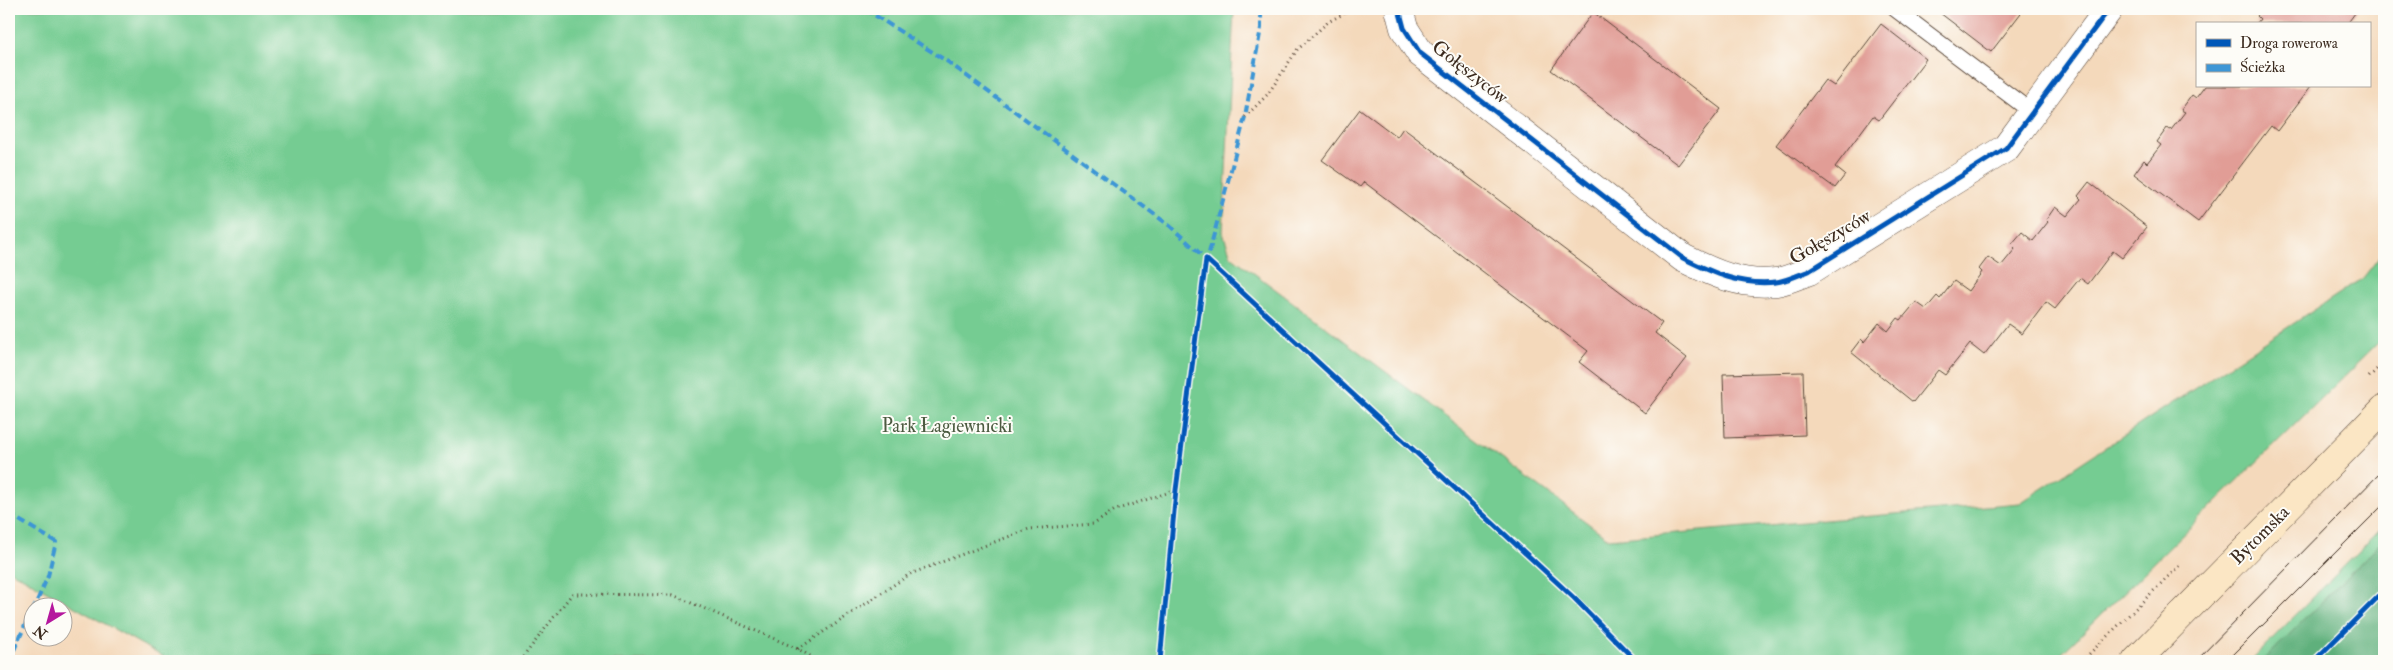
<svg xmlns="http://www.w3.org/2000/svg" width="2393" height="670" font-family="'IM FELL Double Pica',serif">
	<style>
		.green { fill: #74cc92; stroke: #587b58 }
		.forest { fill: #5fb07c; stroke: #4d6d4d }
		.building { fill: #e19d96 }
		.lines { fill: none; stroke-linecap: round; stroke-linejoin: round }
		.lane-casing { stroke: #574436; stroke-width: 17 }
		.street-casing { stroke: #574436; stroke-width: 29 }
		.secondary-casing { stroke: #574436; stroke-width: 29 }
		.path { stroke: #574436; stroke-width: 3; stroke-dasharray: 1 4; stroke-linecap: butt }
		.lane { stroke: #fff; stroke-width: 15 }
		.street { stroke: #fff; stroke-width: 28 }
		.secondary { stroke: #fbe6c4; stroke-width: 28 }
		.tram { stroke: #3b2a1e; stroke-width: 1 }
		.quiet { stroke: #3e96d5; stroke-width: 4; stroke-dasharray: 8 4; stroke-linecap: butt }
		.cycleway-casing { stroke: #fdfcf7; stroke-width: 8 }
		.cycleway { stroke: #0057b8; stroke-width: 5 }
		.labels { text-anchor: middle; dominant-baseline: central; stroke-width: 4; stroke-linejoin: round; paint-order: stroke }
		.street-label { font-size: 19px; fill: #3b2a1e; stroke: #fdfcf7 }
		.park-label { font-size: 19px; fill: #4c5b41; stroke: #fdfcf7 }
	</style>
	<rect width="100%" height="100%" fill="#fdfcf7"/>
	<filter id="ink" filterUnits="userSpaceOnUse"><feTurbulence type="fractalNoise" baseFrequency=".02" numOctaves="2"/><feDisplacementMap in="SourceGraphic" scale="10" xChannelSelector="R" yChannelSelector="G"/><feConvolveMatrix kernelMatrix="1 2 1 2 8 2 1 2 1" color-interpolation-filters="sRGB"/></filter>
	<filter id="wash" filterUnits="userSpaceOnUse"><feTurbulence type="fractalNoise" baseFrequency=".0096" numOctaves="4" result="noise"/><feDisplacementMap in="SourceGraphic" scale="20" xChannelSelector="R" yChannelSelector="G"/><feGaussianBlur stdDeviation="1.12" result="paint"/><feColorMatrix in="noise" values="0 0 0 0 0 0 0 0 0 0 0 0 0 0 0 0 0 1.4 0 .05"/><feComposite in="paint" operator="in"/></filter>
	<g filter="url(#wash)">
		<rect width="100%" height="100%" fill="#f4d9bb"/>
		<path class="green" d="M9,9H1234L1223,233L1231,256L1609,539L2020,503L2363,278L2384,251V337L2054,661H171L9,570Z
			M2384,526V661H2250Z"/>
		<path class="forest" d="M2384,539V661H2263Z"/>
		<g id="blocks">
			<path class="building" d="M1943,9H2024L1991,52L1940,13Z
				M2263,9H2358L2347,24H2256L2260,19L2257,16Z
				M1593,12L1721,109L1678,165L1551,70Z
				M1881,24L1926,59L1879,120L1873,116L1835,167L1845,175L1835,188L1776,145L1825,80L1834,86Z
				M2205,86H2311L2277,131L2271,126L2198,222L2134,174L2144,160L2147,163L2161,145L2157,142L2167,128L2171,130L2185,112L2181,110L2192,95L2196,98Z
				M1360,109L1397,137L1403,128L1662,323L1655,333L1687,358L1645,413L1579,362L1588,351L1364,182L1360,187L1322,160Z
				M2089,182L2147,227L2122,258L2113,251L2088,284L2080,278L2055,309L2046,302L2022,334L2008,324L1984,355L1970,344L1945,375L1938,370L1913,402L1851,352L1861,339L1864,342L1879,323L1888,331L1898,318L1901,320L1916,302L1926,309L1937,296L1940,299L1954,281L1968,291L1982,272L1979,269L1988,257L2001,266L2015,249L2011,245L2022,232L2033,241L2048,222L2046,220L2055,207L2067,216L2081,199L2078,196Z
				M1803,372L1805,435L1725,438L1723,374Z"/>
		</g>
	</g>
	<g filter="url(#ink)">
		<use href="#blocks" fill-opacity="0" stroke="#574436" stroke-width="1"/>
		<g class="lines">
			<defs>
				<path id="lane" d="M1895,9L2033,113"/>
				<path id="street" d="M1399,9L1404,28L1420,53L1683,258C1713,273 1741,286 1776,282C1786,281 1798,275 1809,271L2006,148L2109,9"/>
				<path id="secondary" d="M2136,661L2384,409"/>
			</defs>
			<use href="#lane" class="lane-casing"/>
			<use href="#street" class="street-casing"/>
			<use href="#secondary" class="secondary-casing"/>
			<path class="path" d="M1245,117L1268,94L1297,50L1328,22L1352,9
				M1206,259L1574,598L1636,661
				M2369,377L2384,362
				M798,649L910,574L1029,529L1094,524L1115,510L1176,490
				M520,661L572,594L673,595L798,649L819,661
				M2082,661L2180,565
				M2314,661L2384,591"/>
			<use href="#lane" class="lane"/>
			<use href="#street" class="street"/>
			<use href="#secondary" class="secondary"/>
			<path class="tram" d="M2196,661L2384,469
				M2227,661L2384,504"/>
			<path class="quiet" d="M865,9L948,62L1170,226L1206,259
				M1206,264L1245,117L1261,28V9
				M9,514L56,542L48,576L34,608
				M9,661L32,610"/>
			<defs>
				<path id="cycleway" d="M1399,9L1404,28L1420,53L1683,258C1713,273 1741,286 1776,282C1786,281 1798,275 1809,271L2006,148L2109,9
					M1206,259L1574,598L1636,661
					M1160,661L1176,490L1206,259
					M2314,661L2384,591"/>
			</defs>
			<use href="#cycleway" class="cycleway-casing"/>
			<use href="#cycleway" class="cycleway"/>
		</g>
	</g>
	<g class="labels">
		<g class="street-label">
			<text transform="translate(1470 72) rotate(38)">Gołęszyców</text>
			<text transform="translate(1830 237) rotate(-30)">Gołęszyców</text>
			<text transform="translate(2260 535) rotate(-45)">Bytomska</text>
		</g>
		<g class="park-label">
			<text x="947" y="426">Park Łagiewnicki</text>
		</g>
	</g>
	<rect width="2393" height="670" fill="none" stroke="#fdfcf7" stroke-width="30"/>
	<rect x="2196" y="22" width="175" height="65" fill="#fdfcf7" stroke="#afa8a0"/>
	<rect x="2206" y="39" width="25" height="8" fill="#0057b8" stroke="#afa8a0"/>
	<text x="2240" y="48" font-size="15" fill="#3b2a1e">Droga rowerowa</text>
	<rect x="2206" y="64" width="25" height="8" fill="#3e96d5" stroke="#afa8a0"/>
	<text x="2240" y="72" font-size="15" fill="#3b2a1e">Ścieżka</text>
	<g transform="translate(48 622) rotate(217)"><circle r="24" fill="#fdfcf7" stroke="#afa8a0"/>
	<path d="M0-4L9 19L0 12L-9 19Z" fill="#b5179e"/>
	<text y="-8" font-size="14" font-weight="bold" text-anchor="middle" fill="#3b2a1e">N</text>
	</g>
</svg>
